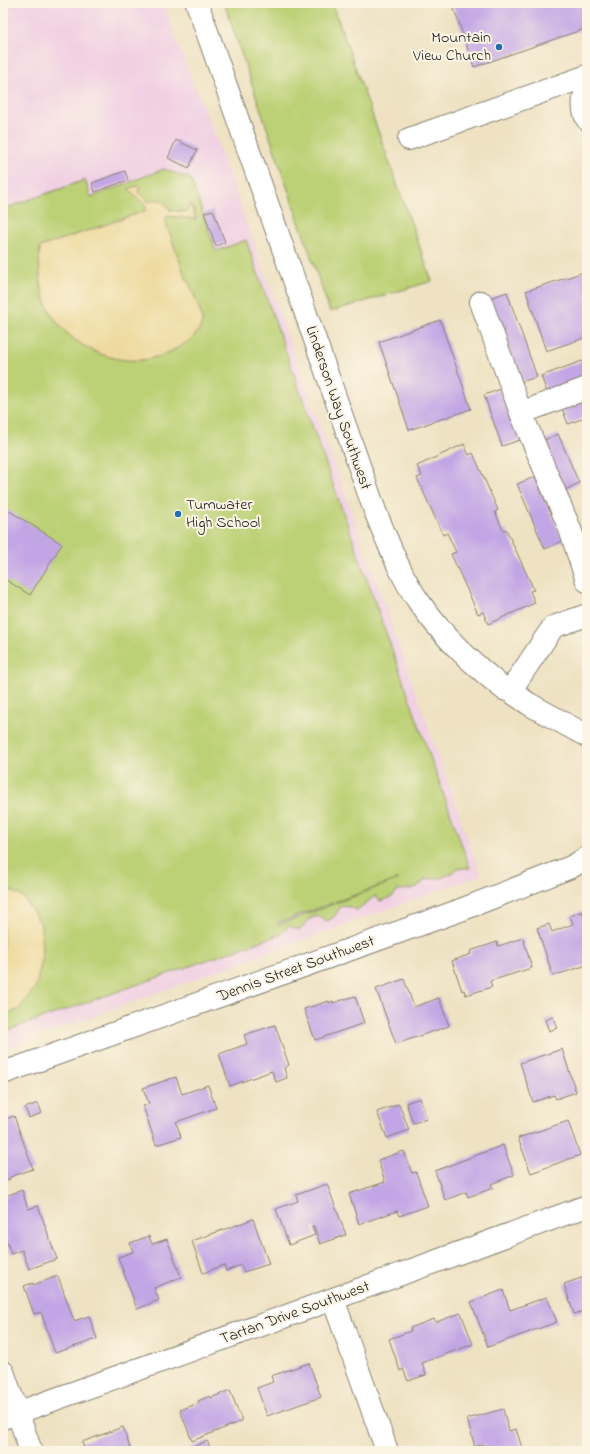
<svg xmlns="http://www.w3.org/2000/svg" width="590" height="1454" font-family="'Indie Flower',sans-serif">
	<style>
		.built { fill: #f1d0e3 }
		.green { fill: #bcd074; stroke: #6c7648; fill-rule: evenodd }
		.sand { fill: #eeda9e; stroke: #857b5d }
		.building { fill: #c2a5e5 }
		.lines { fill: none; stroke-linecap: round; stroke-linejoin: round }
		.minor-casing { stroke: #857f6f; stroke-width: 24 }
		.minor { stroke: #fff; stroke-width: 22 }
		.poi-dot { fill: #1f6fb2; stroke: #fcf5e5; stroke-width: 1.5 }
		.labels { text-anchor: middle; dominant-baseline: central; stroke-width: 4; stroke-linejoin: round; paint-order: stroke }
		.poi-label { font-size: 16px; fill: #1c1c1c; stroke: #fcf5e5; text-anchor: end }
		.street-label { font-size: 16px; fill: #1c1c1c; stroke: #fcf5e5 }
	</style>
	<rect width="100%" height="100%" fill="#fcf5e5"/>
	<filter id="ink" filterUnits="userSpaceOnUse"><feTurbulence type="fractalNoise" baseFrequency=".025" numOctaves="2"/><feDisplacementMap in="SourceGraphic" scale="8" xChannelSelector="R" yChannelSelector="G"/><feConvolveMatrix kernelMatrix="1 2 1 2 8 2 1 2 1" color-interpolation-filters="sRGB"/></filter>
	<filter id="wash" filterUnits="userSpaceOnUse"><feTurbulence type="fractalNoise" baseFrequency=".012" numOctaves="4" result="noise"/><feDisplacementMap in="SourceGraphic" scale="16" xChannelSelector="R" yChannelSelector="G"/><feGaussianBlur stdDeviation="0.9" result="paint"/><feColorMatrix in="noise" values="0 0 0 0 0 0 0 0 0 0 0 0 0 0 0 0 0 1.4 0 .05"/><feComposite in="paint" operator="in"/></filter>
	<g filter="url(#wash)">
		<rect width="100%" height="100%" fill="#eee2c2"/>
		<path class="built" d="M3,3H164L176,40L212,128L339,478L481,875L3,1049Z"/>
		<path class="green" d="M224,3H332L432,281L330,312Z
			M164,169L191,179L216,251L246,240L470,868H457C448,878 438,879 425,879C417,890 411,889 398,890L392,897L380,901L375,896L357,910L350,907L341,906L334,917L327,921L318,916L309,919L300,930L289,926L281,934L3,1032V1015L18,1010L35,986L42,959L41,924L23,897L3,886V209L85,180L91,197ZM140,185L138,192L149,202L167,205L170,210L187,212L191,204L196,219L167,216L165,220L186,279L188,280C191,288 203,315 202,321C201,331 192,339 184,344C171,352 156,359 141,360C136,360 131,359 126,358C120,358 114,358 108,356C88,351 66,335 54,318C40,297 38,271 40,247L145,211L147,206L128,189ZM399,879L278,925L277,923Z"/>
		<path class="sand" d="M140,185L138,192L149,202C159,197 165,201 170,210L187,212L190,203L196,219L167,216L165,220L186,279L188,280C191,288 203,315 202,321C201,331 192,339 184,344C171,352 156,359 141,360C109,363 72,345 54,318C40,297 38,271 40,247L145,211L146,206L128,189Z
			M3,886L23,897L41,924L42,959L36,986L18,1010L3,1015Z"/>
		<g id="blocks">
			<path class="building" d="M452,3H587V28L474,67Z
				M176,140L197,150L189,168L168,158Z
				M125,171L128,180L95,192L92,183Z
				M213,210L225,242L216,246L204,213Z
				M587,271V337L546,351L526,291Z
				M507,292L537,377L520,382L490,298Z
				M440,320L471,409L409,430L379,342Z
				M582,361L587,377L547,392L541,376Z
				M501,389L520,440L502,446L484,395Z
				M587,399V417L568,424L562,408Z
				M558,434L579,483L563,491L542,441Z
				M464,444L469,455L473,453L498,510L495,512L503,530L506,529L534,590L530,591L535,603L488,624L483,612L478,614L451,554L456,552L447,533L443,535L417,478L422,476L417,466Z
				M535,477L563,541L545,549L517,484Z
				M3,507L62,544L30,595L3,578Z
				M582,911L587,926V965L553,976L537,928L549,924L552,932L573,924L570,916Z
				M523,938L532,968L490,981L492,987L466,995L464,990L462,991L452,961L471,954L470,951L497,942L498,946Z
				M404,979L414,1007L439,998L449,1026L396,1044L376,989Z
				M355,996L364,1023L315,1040L304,1009L329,1001V1003L333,1001V1003Z
				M553,1017L557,1028L549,1031L545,1020Z
				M275,1025L289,1065L284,1068L287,1078L276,1082L272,1071L230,1086L219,1054L247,1044L244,1035Z
				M562,1049L576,1092L556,1099L554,1095L533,1102L520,1063Z
				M176,1077L182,1094L208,1085L216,1108L176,1122L181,1137L156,1145L143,1106L149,1104L143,1088Z
				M420,1098L427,1119L413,1123L406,1103Z
				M38,1103L42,1113L29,1118L25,1108Z
				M399,1104L409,1130L387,1138L377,1112Z
				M14,1116L33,1169L10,1177V1179L3,1182V1120Z
				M568,1121L580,1155L531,1173L518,1138Z
				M503,1145L514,1175L491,1184L493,1188L468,1197L466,1192L445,1200L435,1171Z
				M404,1151L412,1173L416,1172L428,1206L399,1216L397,1211L359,1224L349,1194L385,1182L378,1160Z
				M327,1184L346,1235L320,1244L314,1226L312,1227L315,1235L289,1245L276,1209L298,1201L296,1195Z
				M22,1190L28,1209L38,1206L57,1259L29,1269L22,1250L11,1254L3,1230V1197Z
				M253,1219L269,1264L244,1272L241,1265L226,1271L224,1265L203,1273L192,1241Z
				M149,1236L152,1244L167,1239L181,1277L154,1288L159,1300L137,1309L118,1257L133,1252L130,1243Z
				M58,1276L74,1321L89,1316L97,1339L55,1353L41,1312L34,1314L24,1286L33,1283V1285Z
				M587,1276V1310L574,1314L564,1284Z
				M503,1290L510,1310L547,1297L557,1322L488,1347L471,1302Z
				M461,1313L473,1344L422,1363L426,1375L408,1381L403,1369L400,1371L389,1339L411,1331L410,1328L434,1319L436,1322Z
				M309,1363L321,1397L267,1416L257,1388L273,1382L271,1376Z
				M230,1390L242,1421L192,1441L180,1410L199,1403L198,1401L210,1396L211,1398Z
				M503,1409L509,1431L516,1429L523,1451H468L485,1446L484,1444L475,1447L467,1419Z
				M123,1427L131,1451H85L82,1442Z
				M207,1441L212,1451H183Z"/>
		</g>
	</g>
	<g filter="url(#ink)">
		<use href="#blocks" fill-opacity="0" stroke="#857f6f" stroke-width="1"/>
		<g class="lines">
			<defs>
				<path id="minor" d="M197,3L375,511C388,542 400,575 419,602C444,638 471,662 504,689L510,691L529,704L587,736
					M587,88C583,98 582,109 587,119
					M409,139L587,76
					M481,302L521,413L570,529L587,581
					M521,413L587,388
					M510,691L553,627L587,615
					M3,1073L458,911L571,867L587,858
					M333,1299L387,1451
					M3,1372L31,1451
					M3,1418L303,1310L587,1206"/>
			</defs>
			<use href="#minor" class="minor-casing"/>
			<use href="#minor" class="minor"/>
		</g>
	</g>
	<g class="poi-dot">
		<circle cx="499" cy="47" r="4"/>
		<circle cx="178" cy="514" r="4"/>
	</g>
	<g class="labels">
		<g class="poi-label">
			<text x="491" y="38">Mountain<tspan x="491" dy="18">View Church</tspan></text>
			<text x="186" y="505" text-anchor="start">Tumwater<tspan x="186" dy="18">High School</tspan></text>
		</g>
		<g class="street-label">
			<text transform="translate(338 408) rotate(71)">Linderson Way Southwest</text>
			<text transform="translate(296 969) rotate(-20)">Dennis Street Southwest</text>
			<text transform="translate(295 1313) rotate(-20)">Tartan Drive Southwest</text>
		</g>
	</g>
	<rect width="590" height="1454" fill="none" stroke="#fcf5e5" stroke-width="16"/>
</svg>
